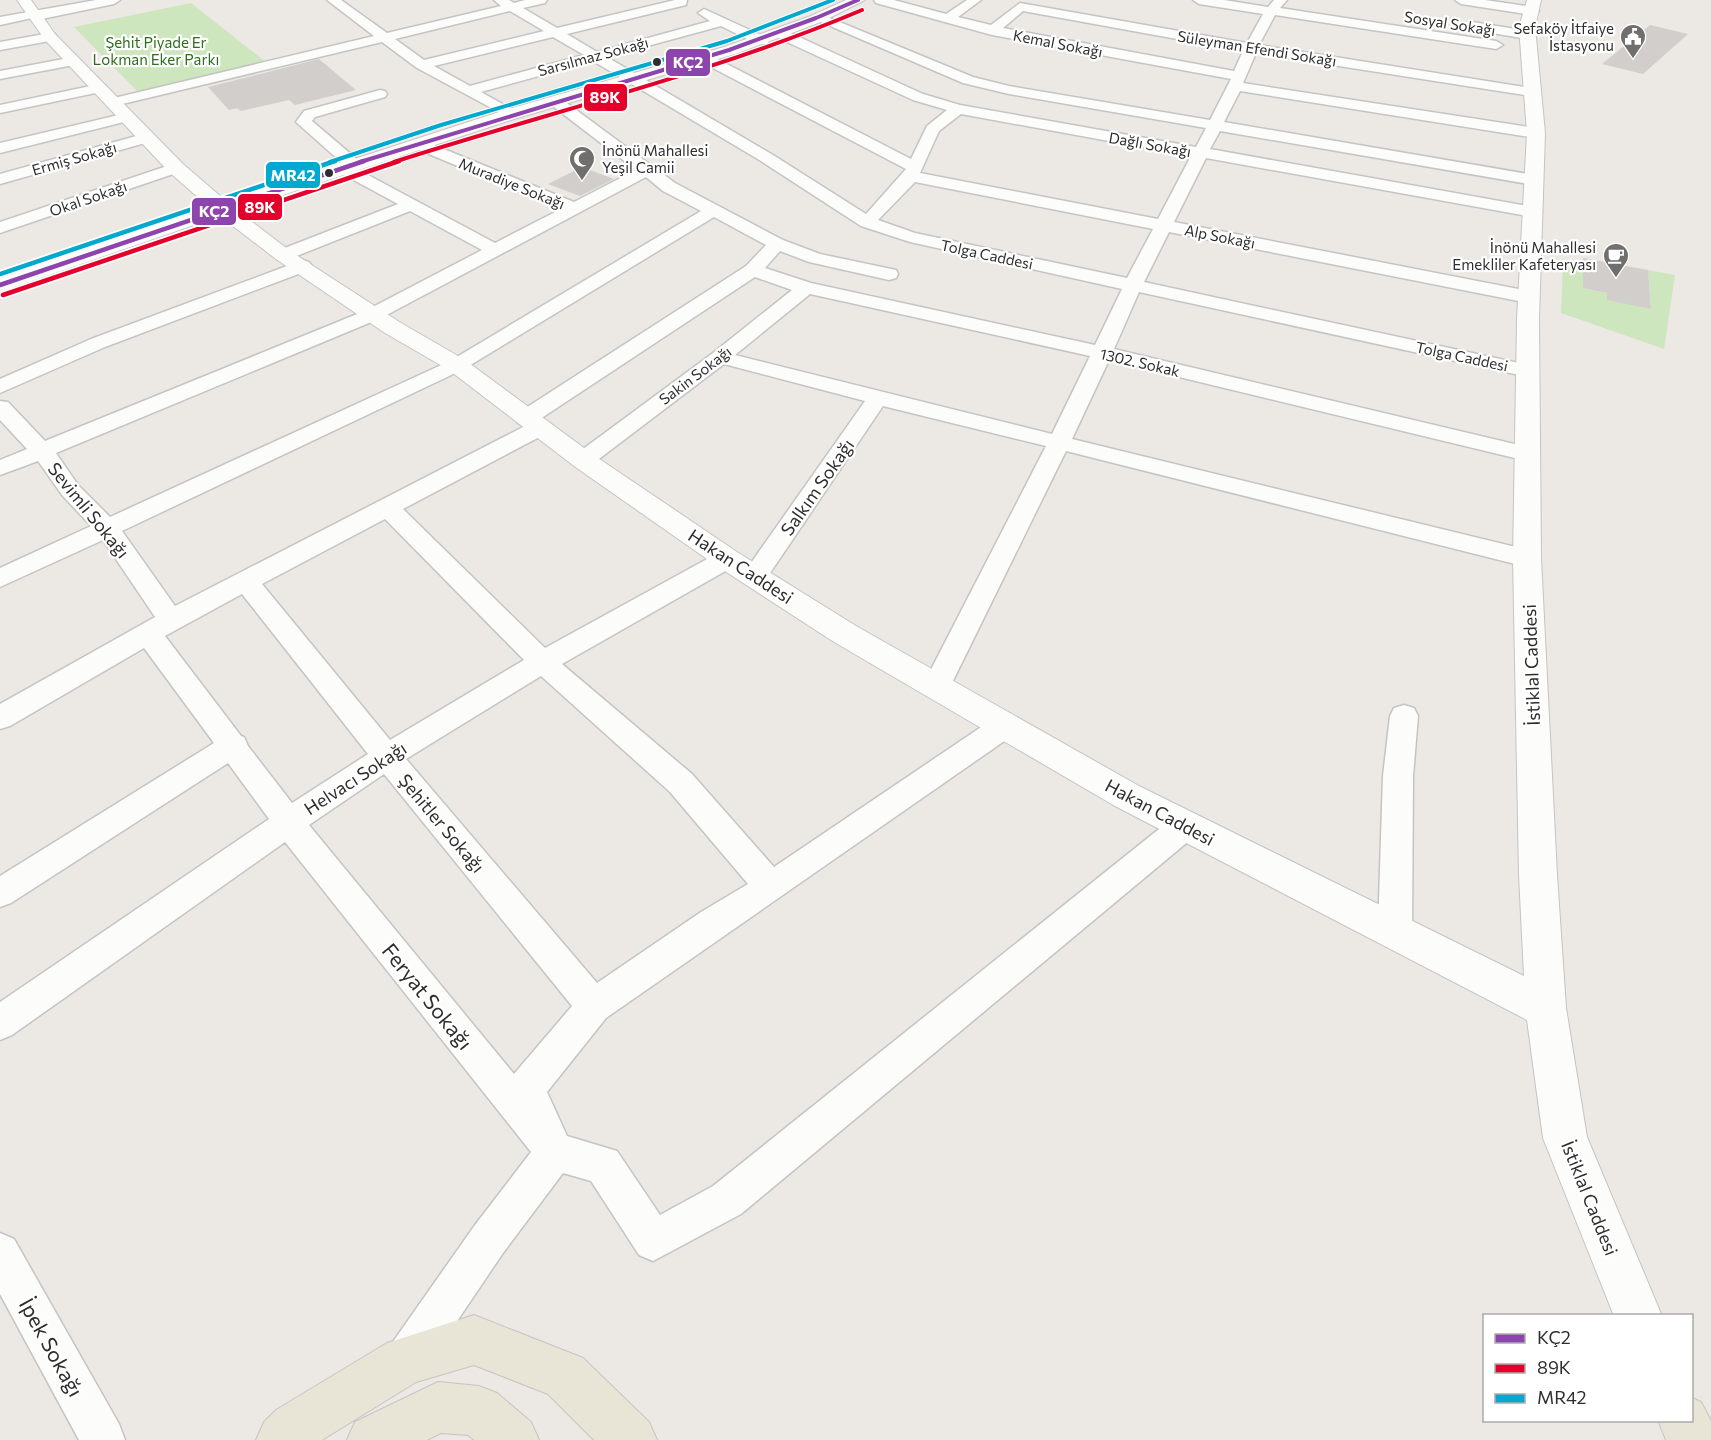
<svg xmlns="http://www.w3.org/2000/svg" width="1711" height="1440" font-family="Commissioner,sans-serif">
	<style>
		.green { fill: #cee6be }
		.building { fill: #d1cecb }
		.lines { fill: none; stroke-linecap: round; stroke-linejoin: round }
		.minor-casing { stroke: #c5c4c5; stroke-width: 3 }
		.tertiary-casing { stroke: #c5c4c5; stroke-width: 2 }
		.primary-casing { stroke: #c6c5c4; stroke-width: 2 }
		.minor { fill: #fcfcfb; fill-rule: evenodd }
		.tertiary { fill: #fcfcfb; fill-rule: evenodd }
		.primary { fill: #e8e4d6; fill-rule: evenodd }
		.bus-1-far1-casing { stroke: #fff; stroke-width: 6 }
		.bus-1-casing { stroke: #fff; stroke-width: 8 }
		.bus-2-far1-casing { stroke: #fff; stroke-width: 6 }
		.bus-2-casing { stroke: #fff; stroke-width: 8 }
		.bus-3-far1-casing { stroke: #fff; stroke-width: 6 }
		.bus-3-casing { stroke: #fff; stroke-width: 8 }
		.bus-1-far1 { stroke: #8e44ad; stroke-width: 4 }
		.bus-1 { stroke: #8e44ad; stroke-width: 4.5 }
		.bus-2-far1 { stroke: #e4002b; stroke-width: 4 }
		.bus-2 { stroke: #e4002b; stroke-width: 4.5 }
		.bus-3-far1 { stroke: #00a9ce; stroke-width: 4 }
		.bus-3 { stroke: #00a9ce; stroke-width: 4.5 }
		.bus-dot { fill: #2e2e2e; stroke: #fff; stroke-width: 2 }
		.labels { text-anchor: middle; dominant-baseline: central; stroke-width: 4.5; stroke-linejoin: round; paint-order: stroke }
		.far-street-label { font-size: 15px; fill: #2e2e2e; stroke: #fff }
		.far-poi-label { font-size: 15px; fill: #2e2e2e; stroke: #fff; text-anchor: end }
		.far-park-label { font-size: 15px; fill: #2c6e1b; stroke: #fff }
		.street-label { font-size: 18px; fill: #2e2e2e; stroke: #fff }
		.near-street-label { font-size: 21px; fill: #2e2e2e; stroke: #fff }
		.line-badge { stroke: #fff; stroke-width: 2 }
		.badge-label { font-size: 16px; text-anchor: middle; font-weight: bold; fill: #fff }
	</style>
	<rect width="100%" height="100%" fill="#ece8e4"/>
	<path class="green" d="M191,3L266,62L141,95L74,27Z
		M1563,265L1583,269V288L1607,293V300L1651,308L1648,270L1675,275L1664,349L1561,313Z"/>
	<path class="building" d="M1650,25L1688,34L1643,74L1602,64Z
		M319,59L356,90L295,105L289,100L241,111L237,108L229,110L208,87Z
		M582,167L614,179L580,196L548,184Z
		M1583,258L1648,270L1651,309L1607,300V293L1583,288Z"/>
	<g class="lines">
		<defs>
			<path id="minor" d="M96,0H120L114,4L37,20L32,18L0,25V17Z
				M327,0H341L387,33L501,6L494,0H509L514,3L525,0H547L545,3L523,8L557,28L675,0H687L686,5L567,34L597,52L710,21L698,13L704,9L767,38L769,41L767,44H757L721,26L607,57L773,155L866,214L906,169L709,66L700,57L702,54H712L719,60L911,159L927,126L947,110L913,100L776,37L774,34L776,31H786L923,94L960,105L1196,147L1206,128L1009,94L963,83L814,19L820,15L825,16L973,77L1009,86L1210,120L1231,79L992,35L876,3L874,0H894L946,14L967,0H981L958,17L991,25L1020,3L1247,43L1263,14L1199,4L1193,0H1224L1268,7L1274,0H1287L1280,8L1496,41L1503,45L1496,49L1275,15L1259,45L1531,88L1538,92L1531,96L1256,53L1243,83L1536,128L1544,133L1536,138L1240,91L1224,122L1534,175L1542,180L1534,185L1220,131L1210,149L1533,207L1539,208L1542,212L1539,216L1533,217L1206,158L1174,222L1529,291L1536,293L1539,297L1536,301L1529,303L1169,232L1144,282L1528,365L1535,367L1538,371L1535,375L1528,377L1139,292L1114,349L1535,449L1538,454L1535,459L1527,461L1109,360L1072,439L1536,552L1539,558L1536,564L1527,567L1066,451L946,695L936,698L926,695L922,687L1046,446L883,406L764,582L755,585L746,582L742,576L746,570L865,401L724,364L591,465L583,467L575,465L572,460L575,455L713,353L792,290L755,277L534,423L526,425L518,423L515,418L518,413L746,266L766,245L714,217L464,369L122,531L175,606L531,423L539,421L547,423L550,428L547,433L403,509L545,648L718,553L727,550L736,553L739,559L736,565L562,664L692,774L774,867L993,719L1003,716L1013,719L1017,727L1013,735L606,1018L547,1092L567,1136L617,1151L660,1215L713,1186L1174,817L1185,813L1196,817L1200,826L1196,835L741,1214L653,1261L639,1255L591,1181L563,1173L503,1253L420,1376L405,1382L390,1376L384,1361L390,1346L475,1225L531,1152L285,842L12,1035L0,1040V1002L269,819L228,763L11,903L0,907V876L214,743L144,648L10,726L0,729V704L155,617L103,540L0,587V568L91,526L62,495L38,461L0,475V460L27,449L0,420V401L8,402L45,441L367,310L482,250L410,211L289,259H277L274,255L277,251L398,204L335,170L333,167L335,164L341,162L296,122L304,111L380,90L385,91L387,94L385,97L315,117L312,121L359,161L361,164L355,168L495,243L561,209L412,147L410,144L418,139L424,141L574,202L636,170L550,104L548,101L555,97L560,98L675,183L783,240L820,254L896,270L898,274L896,278L889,280L809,262L780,251L765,268L811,283L1095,345L1122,289L910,242L861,226L761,161L593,61L481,92L515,111L517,114L515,117L510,118L417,68L382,42L114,106L107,102L114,98L374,36ZM510,11L544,31L424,60L395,39ZM1023,11L1243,51L1234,71L1003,28ZM553,37L584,55L470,86L434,66ZM961,114L1191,156L1158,219L920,173L939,131ZM646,177L663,191L701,211L450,361L110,517L78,485L56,453L381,318ZM915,182L1153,229L1127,278L915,233L878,220ZM810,294L1090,356L1052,434L735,355ZM385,519L524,660L390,740L262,584ZM242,594L368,754L292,803L248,746L244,737L241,736L165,636ZM541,676L670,792L748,884L701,912L597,983L406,759ZM384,774L572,1006L514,1074L309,825Z
				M1455,0H1485L1533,7L1539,11L1533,15L1461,4Z
				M1473,22L1527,31L1534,35L1527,39L1468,29L1467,26Z
				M50,33L55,34L57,37L55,40L0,50V42Z
				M74,57L81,61L79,64L0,79V71Z
				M100,84L107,88L105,91L0,113V105Z
				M127,113L134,117L132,120L0,153V143Z
				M147,133L152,135L155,138L152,141L0,184V174Z
				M176,163L184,168L182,171L0,233V222Z
				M303,260L309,262L312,266L309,270L105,347L0,393V379L91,339Z
				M1404,705L1414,708L1418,716L1413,776L1412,931L1407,942L1395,946L1383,942L1378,931L1383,776L1390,716L1394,708Z
				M0,1233L14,1239L119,1424L125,1440H79L0,1294Z"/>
			<path id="tertiary" d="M17,0H31L55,34L183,164L226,201L502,111L724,47L811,16L846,0H865L821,22L735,54L514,119L237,210L290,251L401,323L465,360L592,454L737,552L856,626L1139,786L1524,976L1519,875L1513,558L1517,319L1527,133L1519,27L1527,0H1541L1535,27L1545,133L1539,319L1541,558L1557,875L1566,1008L1587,1137L1662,1316H1614L1543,1138L1527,1020L1115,806L834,642L717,566L574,466L449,370L385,333L276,259L220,216L0,292V278L209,207L169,172L45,40Z"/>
			<path id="primary" d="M474,1315L583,1358L649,1422L657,1440H594L548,1394L474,1365L416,1382L322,1440H256L264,1422L276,1410L387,1343Z
				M438,1382L479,1386L497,1393L531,1422L539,1440H474L468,1435L441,1433L427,1440H347L355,1422Z
				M1692,1398L1701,1402L1711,1421V1440H1666L1658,1420H1692Z"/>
		</defs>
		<use href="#minor" class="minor-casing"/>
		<use href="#tertiary" class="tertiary-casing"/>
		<use href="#primary" class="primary-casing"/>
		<use href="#minor" class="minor"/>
		<use href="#tertiary" class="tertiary"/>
		<use href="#primary" class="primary"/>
		<defs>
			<path id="bus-1-far1" d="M360,162L729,50L816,18L858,0"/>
			<path id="bus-1" d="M0,285L364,161"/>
			<path id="bus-2-far1" d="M394,162C550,112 711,74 862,10"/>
			<path id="bus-2" d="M3,295L399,161"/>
			<path id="bus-3-far1" d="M330,162L441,125L727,41L833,0"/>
			<path id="bus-3" d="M0,274L335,161"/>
		</defs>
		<use href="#bus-1-far1" class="bus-1-far1-casing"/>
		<use href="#bus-1" class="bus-1-casing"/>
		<use href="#bus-2-far1" class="bus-2-far1-casing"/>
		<use href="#bus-2" class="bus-2-casing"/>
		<use href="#bus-3-far1" class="bus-3-far1-casing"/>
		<use href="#bus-3" class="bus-3-casing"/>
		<use href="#bus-1-far1" class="bus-1-far1"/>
		<use href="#bus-1" class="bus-1"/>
		<use href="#bus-2-far1" class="bus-2-far1"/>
		<use href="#bus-2" class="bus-2"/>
		<use href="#bus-3-far1" class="bus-3-far1"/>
		<use href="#bus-3" class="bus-3"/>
	</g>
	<defs>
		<symbol id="civic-pin" viewBox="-11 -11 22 30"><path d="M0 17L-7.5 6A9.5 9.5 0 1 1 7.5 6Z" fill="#706f6e" stroke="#fff"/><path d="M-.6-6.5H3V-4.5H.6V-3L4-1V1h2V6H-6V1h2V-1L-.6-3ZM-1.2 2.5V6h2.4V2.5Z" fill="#fff"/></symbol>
		<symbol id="mosque-pin" viewBox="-11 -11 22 30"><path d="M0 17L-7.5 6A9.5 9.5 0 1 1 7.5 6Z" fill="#706f6e" stroke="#fff"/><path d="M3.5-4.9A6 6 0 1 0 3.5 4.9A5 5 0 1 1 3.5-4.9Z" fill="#fff"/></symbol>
		<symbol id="cafe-pin" viewBox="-11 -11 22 30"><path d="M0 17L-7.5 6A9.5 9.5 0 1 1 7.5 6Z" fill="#706f6e" stroke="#fff"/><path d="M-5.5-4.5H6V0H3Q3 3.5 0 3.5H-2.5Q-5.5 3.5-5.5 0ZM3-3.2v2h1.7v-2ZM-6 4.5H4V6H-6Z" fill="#fff"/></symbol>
	</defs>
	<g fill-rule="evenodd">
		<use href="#civic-pin" x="1618" y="22" width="30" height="40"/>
		<use href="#mosque-pin" x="567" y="144" width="30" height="40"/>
		<use href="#cafe-pin" x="1601" y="241" width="30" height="40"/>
	</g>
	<g class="bus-dot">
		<circle cx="657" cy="62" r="5"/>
		<circle cx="329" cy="173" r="5"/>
	</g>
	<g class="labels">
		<g class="far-street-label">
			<text transform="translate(1450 23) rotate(9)">Sosyal Sokağı</text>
			<text transform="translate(1058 43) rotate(11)">Kemal Sokağı</text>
			<text transform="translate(1257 48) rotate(9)">Süleyman Efendi Sokağı</text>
			<text transform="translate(593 56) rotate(-15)">Sarsılmaz Sokağı</text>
			<text transform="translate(1150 144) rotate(10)">Dağlı Sokağı</text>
			<text transform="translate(74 158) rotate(-16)">Ermiş Sokağı</text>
			<text transform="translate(512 183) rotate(22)">Muradiye Sokağı</text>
			<text transform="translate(88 198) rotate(-19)">Okal Sokağı</text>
			<text transform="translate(1220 236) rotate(11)">Alp Sokağı</text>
			<text transform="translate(987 254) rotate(12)">Tolga Caddesi</text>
			<text transform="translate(1462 356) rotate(12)">Tolga Caddesi</text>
			<text transform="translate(1140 362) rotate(13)">1302. Sokak</text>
			<text transform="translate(695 375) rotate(-37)">Sakin Sokağı</text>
		</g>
		<g class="far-poi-label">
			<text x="1614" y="28">Sefaköy İtfaiye<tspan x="1614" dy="17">İstasyonu</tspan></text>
			<text x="602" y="150" text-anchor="start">İnönü Mahallesi<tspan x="602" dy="17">Yeşil Camii</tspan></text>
			<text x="1596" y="247">İnönü Mahallesi<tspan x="1596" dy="17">Emekliler Kafeteryası</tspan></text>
		</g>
		<g class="far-park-label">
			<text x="156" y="42">Şehit Piyade Er<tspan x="156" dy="17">Lokman Eker Parkı</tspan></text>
		</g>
		<g class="street-label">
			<text transform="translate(817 487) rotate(-55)">Salkım Sokağı</text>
			<text transform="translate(89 510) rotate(51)">Sevimli Sokağı</text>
			<text transform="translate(741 566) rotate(33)">Hakan Caddesi</text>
			<text transform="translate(1531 665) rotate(-92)">İstiklal Caddesi</text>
			<text transform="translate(355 778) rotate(-33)">Helvacı Sokağı</text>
			<text transform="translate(1160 812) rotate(28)">Hakan Caddesi</text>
			<text transform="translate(442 823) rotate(50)">Şehitler Sokağı</text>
			<text transform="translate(1590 1198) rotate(68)">İstiklal Caddesi</text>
		</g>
		<g class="near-street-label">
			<text transform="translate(428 996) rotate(51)">Feryat Sokağı</text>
			<text transform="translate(52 1347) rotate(61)">İpek Sokağı</text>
		</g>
	</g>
	<g class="line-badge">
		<rect x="665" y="48" width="46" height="29" rx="6" fill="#8e44ad"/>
		<rect x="583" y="83" width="45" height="29" rx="6" fill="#e4002b"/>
		<rect x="265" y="161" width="56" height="28" rx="6" fill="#00a9ce"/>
		<rect x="237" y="193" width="46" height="28" rx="6" fill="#e4002b"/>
		<rect x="191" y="197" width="46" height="29" rx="6" fill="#8e44ad"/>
	</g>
	<g class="badge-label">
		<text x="688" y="68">KÇ2</text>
		<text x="605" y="103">89K</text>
		<text x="293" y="181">MR42</text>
		<text x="260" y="213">89K</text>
		<text x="214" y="217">KÇ2</text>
	</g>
	<rect x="1483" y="1314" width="210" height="108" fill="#ffffff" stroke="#ababab" stroke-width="1.5"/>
	<rect x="1495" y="1334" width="30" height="9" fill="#8e44ad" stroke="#ababab" stroke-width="1.5"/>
	<text x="1537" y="1344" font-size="18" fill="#2e2e2e">KÇ2</text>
	<rect x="1495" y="1364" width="30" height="9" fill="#e4002b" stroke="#ababab" stroke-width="1.5"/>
	<text x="1537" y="1374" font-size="18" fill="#2e2e2e">89K</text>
	<rect x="1495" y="1394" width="30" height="9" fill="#00a9ce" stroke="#ababab" stroke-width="1.5"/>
	<text x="1537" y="1404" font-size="18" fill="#2e2e2e">MR42</text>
</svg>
